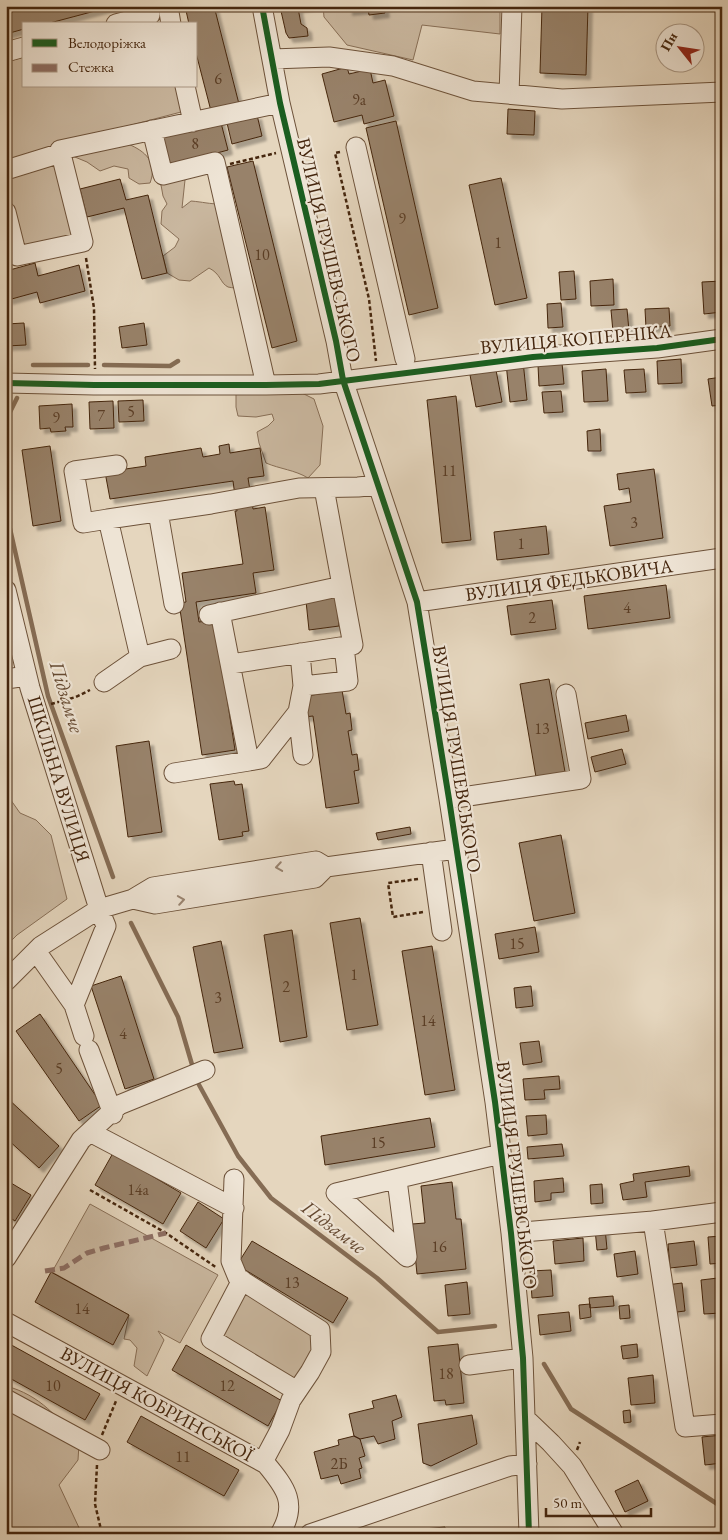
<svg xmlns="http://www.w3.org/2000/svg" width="728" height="1540" font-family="'EB Garamond',serif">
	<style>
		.green { fill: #cab8a0; stroke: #886f57 }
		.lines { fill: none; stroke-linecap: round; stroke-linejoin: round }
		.stream { stroke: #856c54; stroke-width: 4.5 }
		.building { fill: #98826a; stroke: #45260e; filter: url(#shadow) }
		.minor-casing { stroke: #6d523a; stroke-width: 21 }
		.path { stroke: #45260e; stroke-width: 2.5; stroke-dasharray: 4 2.5; stroke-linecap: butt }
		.minor { stroke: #eee4d5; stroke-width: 19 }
		.quiet { stroke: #8d6e63; stroke-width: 5; stroke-dasharray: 10 5; stroke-linecap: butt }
		.cycleway-casing { stroke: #eee4d5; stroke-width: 9 }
		.cycleway { stroke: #1b5e20; stroke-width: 6 }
		.oneway { stroke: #9a8572 }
		.labels { text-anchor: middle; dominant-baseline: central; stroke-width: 4.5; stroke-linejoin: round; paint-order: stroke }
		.number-label { font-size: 16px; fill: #5a3d25 }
		.street-label { font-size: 19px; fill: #45260e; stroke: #eee4d5 }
		.water-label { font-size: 20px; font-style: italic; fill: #654931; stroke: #eee4d5 }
	</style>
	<defs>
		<filter id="shadow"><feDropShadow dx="4.5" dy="4.5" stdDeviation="1" flood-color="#0004"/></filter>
	</defs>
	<rect width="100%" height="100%" fill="#e5d6be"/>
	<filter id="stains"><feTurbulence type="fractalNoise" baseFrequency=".004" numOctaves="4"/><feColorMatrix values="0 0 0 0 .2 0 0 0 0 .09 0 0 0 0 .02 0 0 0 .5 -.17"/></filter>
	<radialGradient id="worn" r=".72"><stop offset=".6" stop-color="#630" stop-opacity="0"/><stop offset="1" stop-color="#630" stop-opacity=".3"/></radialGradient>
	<path class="green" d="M323,6H500V34L422,25L413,60L347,45L324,17Z
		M24,57V86H176L181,112L59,144L75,237L23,248L6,181V62Z
		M128,144C145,151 158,162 150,183L139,184L129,178L128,169L114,166L100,171L87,162L70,155Z
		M168,171L185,180L182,208L191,201C203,202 209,204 221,204L242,289C238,288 232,288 228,287C220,283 221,274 209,268L190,281L179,280L167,273L163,256L175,247L179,239L161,224L162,211L167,204L163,196L159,174Z
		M236,390L302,393L314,399L323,426L320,465L308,478C295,470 280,469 266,463L259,443L257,432L268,426L274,420L272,414L256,417L238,416L236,407Z
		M6,788L8,796L20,813L36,820L51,835L67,899L17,935L6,946Z
		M90,1204L218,1275L180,1343L158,1331L164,1340L147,1376L134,1366L137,1348L130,1340L124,1339L129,1315L52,1272Z
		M245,1291L312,1333L315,1343L294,1382L220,1336Z
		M6,1386C40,1395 59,1418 79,1444L78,1460L59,1485L81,1532L6,1534Z"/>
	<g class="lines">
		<path class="stream" d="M33,365H88
			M104,365L170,366L178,361
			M6,420L17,398
			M8,520L48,696L113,877
			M131,923L178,1017L193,1068
			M198,1083L238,1156L271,1198L377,1278L438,1332L495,1326
			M544,1364L571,1409L722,1507"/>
	</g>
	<path class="building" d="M6,6H114L46,24H24V29L6,34Z
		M185,6H214L239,104L211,111L196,53V24H189Z
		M281,6H310L281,11Z
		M348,6H390L384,7L385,13L369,15L368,9L348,11Z
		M542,6H588L586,75L540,73Z
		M298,8L301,24L307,28L308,36L289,38L286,33L281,11Z
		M347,67L349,74L370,69L373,83L385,80L394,116L364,124L362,115L334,122L322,74Z
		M508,109L535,111L534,135L507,134Z
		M257,115L262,136L232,144L227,123Z
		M220,119L228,150L169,166L161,135Z
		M396,121L438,308L409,315L366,128Z
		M253,161L297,341L272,348L227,167Z
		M501,178L527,298L495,305L469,185Z
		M120,179L126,200L148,195L167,273L142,279L124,208L87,217L80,189Z
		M35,263L38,276L79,265L85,291L40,303L37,292L8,300L6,271Z
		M574,271L576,299L561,300L559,272Z
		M613,279L614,305L591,306L590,281Z
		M722,281V312L704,314L702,282Z
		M561,303L563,327L548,328L547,304Z
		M669,308L670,326L646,328L645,309Z
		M627,309L629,331L613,332L611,310Z
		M24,323L26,345L6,346V324Z
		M144,323L147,345L122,348L119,327Z
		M681,359L682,383L658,384L657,361Z
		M523,361L527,400L510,402L506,363Z
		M562,363L564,384L539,386L538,365Z
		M606,369L608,401L584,402L582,371Z
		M644,369L646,392L626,393L624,370Z
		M496,370L502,402L476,407L470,375Z
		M722,377V405L712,406L708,379Z
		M561,391L563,412L544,413L542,392Z
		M456,396L471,540L442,543L427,400Z
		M143,400L144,421L119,422L118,401Z
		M113,401L114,428L90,429L89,402Z
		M72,404L73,427H65L66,431L51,432L50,428L40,429L39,406Z
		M600,429L601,451H588L587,431Z
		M229,444L230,453L260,448L264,476L248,478L253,509L265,507L274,570L253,573L256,593L196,602L199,622L215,620L235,750L202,755L179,603L186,602L182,573L243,564L235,511H237L233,481L110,499L105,472L146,466L145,457L201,448L203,457L220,454L219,446Z
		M50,446L61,521L33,526L22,450Z
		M654,469L663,538L610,546L604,506L631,502L629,488L619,490L617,474Z
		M546,526L549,554L497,560L494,532Z
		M666,585L670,618L588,629L584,596Z
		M336,597L339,626L309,630L306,601Z
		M552,600L556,629L511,635L507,606Z
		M549,679L565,772L536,777L520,684Z
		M342,690L346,714L350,713L352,730L348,731L352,755L357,754L359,770L354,771L359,803L326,808L313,716L304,717L301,697Z
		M626,715L629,731L588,739L585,723Z
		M149,741L162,832L128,837L116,746Z
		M622,749L626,764L595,772L591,757Z
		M234,781L235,785L242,784L249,831L242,832L243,836L219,840L210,784Z
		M410,827L411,834L378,840L376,833Z
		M561,835L575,913L534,921L519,843Z
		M360,918L378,1025L347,1030L330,923Z
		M535,927L539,952L499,959L495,934Z
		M292,930L307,1037L280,1042L264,935Z
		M221,941L243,1048L214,1053L193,947Z
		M432,946L455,1090L425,1095L402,951Z
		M121,976L154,1079L125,1089L91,986Z
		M531,986L533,1006L516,1008L514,988Z
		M40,1014L102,1105L79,1121L16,1031Z
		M539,1041L542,1062L523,1065L520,1043Z
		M559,1076L560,1089L544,1090L545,1099L525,1100L523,1079Z
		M6,1097L59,1146L39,1168L6,1138Z
		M546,1115L547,1134L528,1136L526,1116Z
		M430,1118L435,1147L325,1165L321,1136Z
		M562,1144L564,1156L528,1159L527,1147Z
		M113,1153L181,1193L163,1224L95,1185Z
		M689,1166L690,1176L645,1182L647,1197L623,1200L620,1184L634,1181L633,1174Z
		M563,1178L564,1192L551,1193V1200L535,1202L534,1181Z
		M6,1180L31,1195L15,1221L6,1215Z
		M452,1182L456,1219H461L466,1269L417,1274L412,1224L425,1223L421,1186Z
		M602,1184L603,1203L591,1204L590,1185Z
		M198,1202L224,1219L206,1248L180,1231Z
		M605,1228L607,1249L597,1250L595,1229Z
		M722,1236V1263L710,1264L708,1237Z
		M583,1238L584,1261L555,1264L553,1241Z
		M252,1241L348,1298L333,1323L237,1265Z
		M694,1241L697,1265L670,1268L668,1244Z
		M635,1251L638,1274L617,1277L614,1254Z
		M551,1270L553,1296L532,1298L530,1271Z
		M51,1272L129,1315L113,1345L35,1302Z
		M718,1278L721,1313L704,1314L701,1280Z
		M467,1282L470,1314L448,1316L445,1285Z
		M682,1283L685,1311L669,1313L666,1285Z
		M613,1296L614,1306L590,1308L589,1298Z
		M590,1304L591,1317L580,1319L579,1305Z
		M629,1305L630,1318L620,1319L619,1306Z
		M569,1312L571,1331L540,1335L538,1315Z
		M6,1342L100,1394L85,1420L6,1376Z
		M458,1344L464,1403L446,1405L445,1400L434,1401L428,1347Z
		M637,1344L638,1357L623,1359L621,1346Z
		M186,1345L282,1401L268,1426L172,1370Z
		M653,1375L655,1403L631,1405L628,1378Z
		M396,1395L402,1417L392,1421L395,1439L378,1444L374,1436L360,1439L354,1436L349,1414L374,1408L372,1401Z
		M630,1410L631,1422L624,1423L623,1411Z
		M472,1415L477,1444L431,1466L423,1463L418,1424Z
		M141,1416L239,1470L224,1496L127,1442Z
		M722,1435V1463L705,1465L702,1437Z
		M354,1436L360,1439L365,1456L359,1458L362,1468L359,1469L361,1478L341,1484L338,1475L321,1479L314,1452L339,1445L338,1440Z
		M638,1480L648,1501L625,1512L615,1491Z
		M445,1527V1534H403V1531Z"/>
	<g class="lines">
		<defs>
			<path id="minor" d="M168,6L171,24
				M262,6L280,103L336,341L343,380L417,602L449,799L495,1102L511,1233L523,1358L529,1534
				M116,24L150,15L148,6
				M6,52L24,47
				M272,59L329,57L393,66L473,91L562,99L722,92
				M185,86L193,122
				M509,94L512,6
				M152,130L163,175L215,162L266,385
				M356,147L405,359
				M6,170L61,153
				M6,212L17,256L83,242L60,150L280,103
				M6,383L94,385H266L319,384L533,357L657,348L722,339
				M158,512L174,604
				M108,519L83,523L74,471L117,465
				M6,590L30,688L99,909L106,926L74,1005L84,1036
				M417,602L722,558
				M209,615L342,586
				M140,657L108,519L211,504L299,488L358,487L378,485
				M231,664L353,645L324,488
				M6,679L27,676
				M104,682L140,657L171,649
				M303,686L348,681L344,647
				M298,712L303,755
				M249,761L261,759L298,712L303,686L300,653
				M174,773L249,761L220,612
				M449,799L581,779L566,694
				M431,852L442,931
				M133,899L155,904L315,878L326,867
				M36,951L74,1005
				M6,981L41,946L99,909L133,899L153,887L316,861L326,867L456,849
				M89,1050L113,1114
				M90,1132L234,1208
				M234,1179L231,1261L238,1278L320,1330L321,1352L310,1372L291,1400L280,1430L263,1462
				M397,1180L407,1257L336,1193L501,1154
				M653,1221L685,1427L722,1424
				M511,1233L653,1221L722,1212
				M6,1258L81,1140L119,1105L205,1070
				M242,1280L211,1339L297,1391
				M6,1322L266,1464C286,1488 298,1504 280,1534
				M469,1365L523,1358
				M6,1399L100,1450
				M527,1420L551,1443L572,1466L614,1534
				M310,1534L510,1466L527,1464"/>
		</defs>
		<use href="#minor" class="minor-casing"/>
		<path class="path" d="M340,152L335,153L369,299L376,361
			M230,164L276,153
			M86,258L94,308L95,369
			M51,704L76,697L90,690
			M418,879L388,883L393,917L423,912
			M90,1190L166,1233L217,1268
			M102,1435L116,1401
			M577,1450L580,1442
			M97,1465L95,1504L102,1534"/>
		<use href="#minor" class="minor"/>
		<path class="quiet" d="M45,1271L64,1268L87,1253L104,1248L166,1233"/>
		<defs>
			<path id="cycleway" d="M262,6L280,103L336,341L343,380L417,602L449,799L495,1102L511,1233L523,1358L529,1534
				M6,383L94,385H266L319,384L533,357L657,348L722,339"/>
		</defs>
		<use href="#cycleway" class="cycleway-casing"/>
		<use href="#cycleway" class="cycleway"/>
	</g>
	<defs><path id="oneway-chevron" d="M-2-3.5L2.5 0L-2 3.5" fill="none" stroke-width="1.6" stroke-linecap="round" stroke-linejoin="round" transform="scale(1.25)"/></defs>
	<g class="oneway">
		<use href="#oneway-chevron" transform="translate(279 867) rotate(171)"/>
		<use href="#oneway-chevron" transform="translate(181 900) rotate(-9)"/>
	</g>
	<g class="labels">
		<g class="number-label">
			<text x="218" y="78">6</text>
			<text x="359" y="99">9а</text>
			<text x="195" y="143">8</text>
			<text x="402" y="218">9</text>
			<text x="498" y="242">1</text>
			<text x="262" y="254">10</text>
			<text x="131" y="411">5</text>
			<text x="101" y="415">7</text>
			<text x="56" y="417">9</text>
			<text x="449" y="470">11</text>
			<text x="634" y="522">3</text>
			<text x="521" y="543">1</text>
			<text x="627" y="607">4</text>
			<text x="532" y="617">2</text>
			<text x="542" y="728">13</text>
			<text x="517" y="943">15</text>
			<text x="354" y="974">1</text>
			<text x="286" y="986">2</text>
			<text x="218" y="997">3</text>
			<text x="428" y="1020">14</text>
			<text x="123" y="1033">4</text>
			<text x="59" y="1068">5</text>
			<text x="378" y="1142">15</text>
			<text x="138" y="1189">14а</text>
			<text x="439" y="1246">16</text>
			<text x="292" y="1282">13</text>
			<text x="82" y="1308">14</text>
			<text x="446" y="1373">18</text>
			<text x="53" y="1385">10</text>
			<text x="227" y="1385">12</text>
			<text x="183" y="1456">11</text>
			<text x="339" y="1463">2Б</text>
		</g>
		<g class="street-label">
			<text transform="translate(329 250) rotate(77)">ВУЛИЦЯ ГРУШЕВСЬКОГО</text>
			<text transform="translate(576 339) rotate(-5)">ВУЛИЦЯ КОПЕРНІКА</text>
			<text transform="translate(569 580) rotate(-8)">ВУЛИЦЯ ФЕДЬКОВИЧА</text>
			<text transform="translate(457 759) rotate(81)">ВУЛИЦЯ ГРУШЕВСЬКОГО</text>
			<text transform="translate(59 779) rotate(73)">ШКІЛЬНА ВУЛИЦЯ</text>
			<text transform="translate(517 1175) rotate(83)">ВУЛИЦЯ ГРУШЕВСЬКОГО</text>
			<text transform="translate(157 1404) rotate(29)">ВУЛИЦЯ КОБРИНСЬКОЇ</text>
		</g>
		<g class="water-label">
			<text transform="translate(67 697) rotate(73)">Підзамче</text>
			<text transform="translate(334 1227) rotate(37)">Підзамче</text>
		</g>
	</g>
	<rect width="728" height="1540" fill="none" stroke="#e5d6be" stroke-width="25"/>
	<rect x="8" y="8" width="713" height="1525" fill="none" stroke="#45260e" stroke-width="2.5"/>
	<rect x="12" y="12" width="703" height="1515" fill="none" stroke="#45260e"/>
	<rect x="22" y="22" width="175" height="65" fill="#eee4d5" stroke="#aa9885"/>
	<rect x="32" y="39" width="25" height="8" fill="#1b5e20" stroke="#aa9885"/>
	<text x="68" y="48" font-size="15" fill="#45260e">Велодоріжка</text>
	<rect x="32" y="64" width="25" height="8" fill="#8d6e63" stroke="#aa9885"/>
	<text x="68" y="72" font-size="15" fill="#45260e">Стежка</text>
	<g transform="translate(680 48) rotate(300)"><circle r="24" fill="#eee4d5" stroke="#aa9885"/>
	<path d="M0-4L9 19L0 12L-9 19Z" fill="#8f2418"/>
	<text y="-8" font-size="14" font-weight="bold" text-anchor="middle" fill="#45260e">Пн</text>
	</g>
	<path d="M546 1508v8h105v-8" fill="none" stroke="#45260e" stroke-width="2.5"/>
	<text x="553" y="1508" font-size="15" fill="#45260e" stroke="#eee4d5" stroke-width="4" paint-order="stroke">50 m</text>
	<rect width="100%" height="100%" filter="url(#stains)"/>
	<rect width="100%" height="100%" fill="url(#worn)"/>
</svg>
